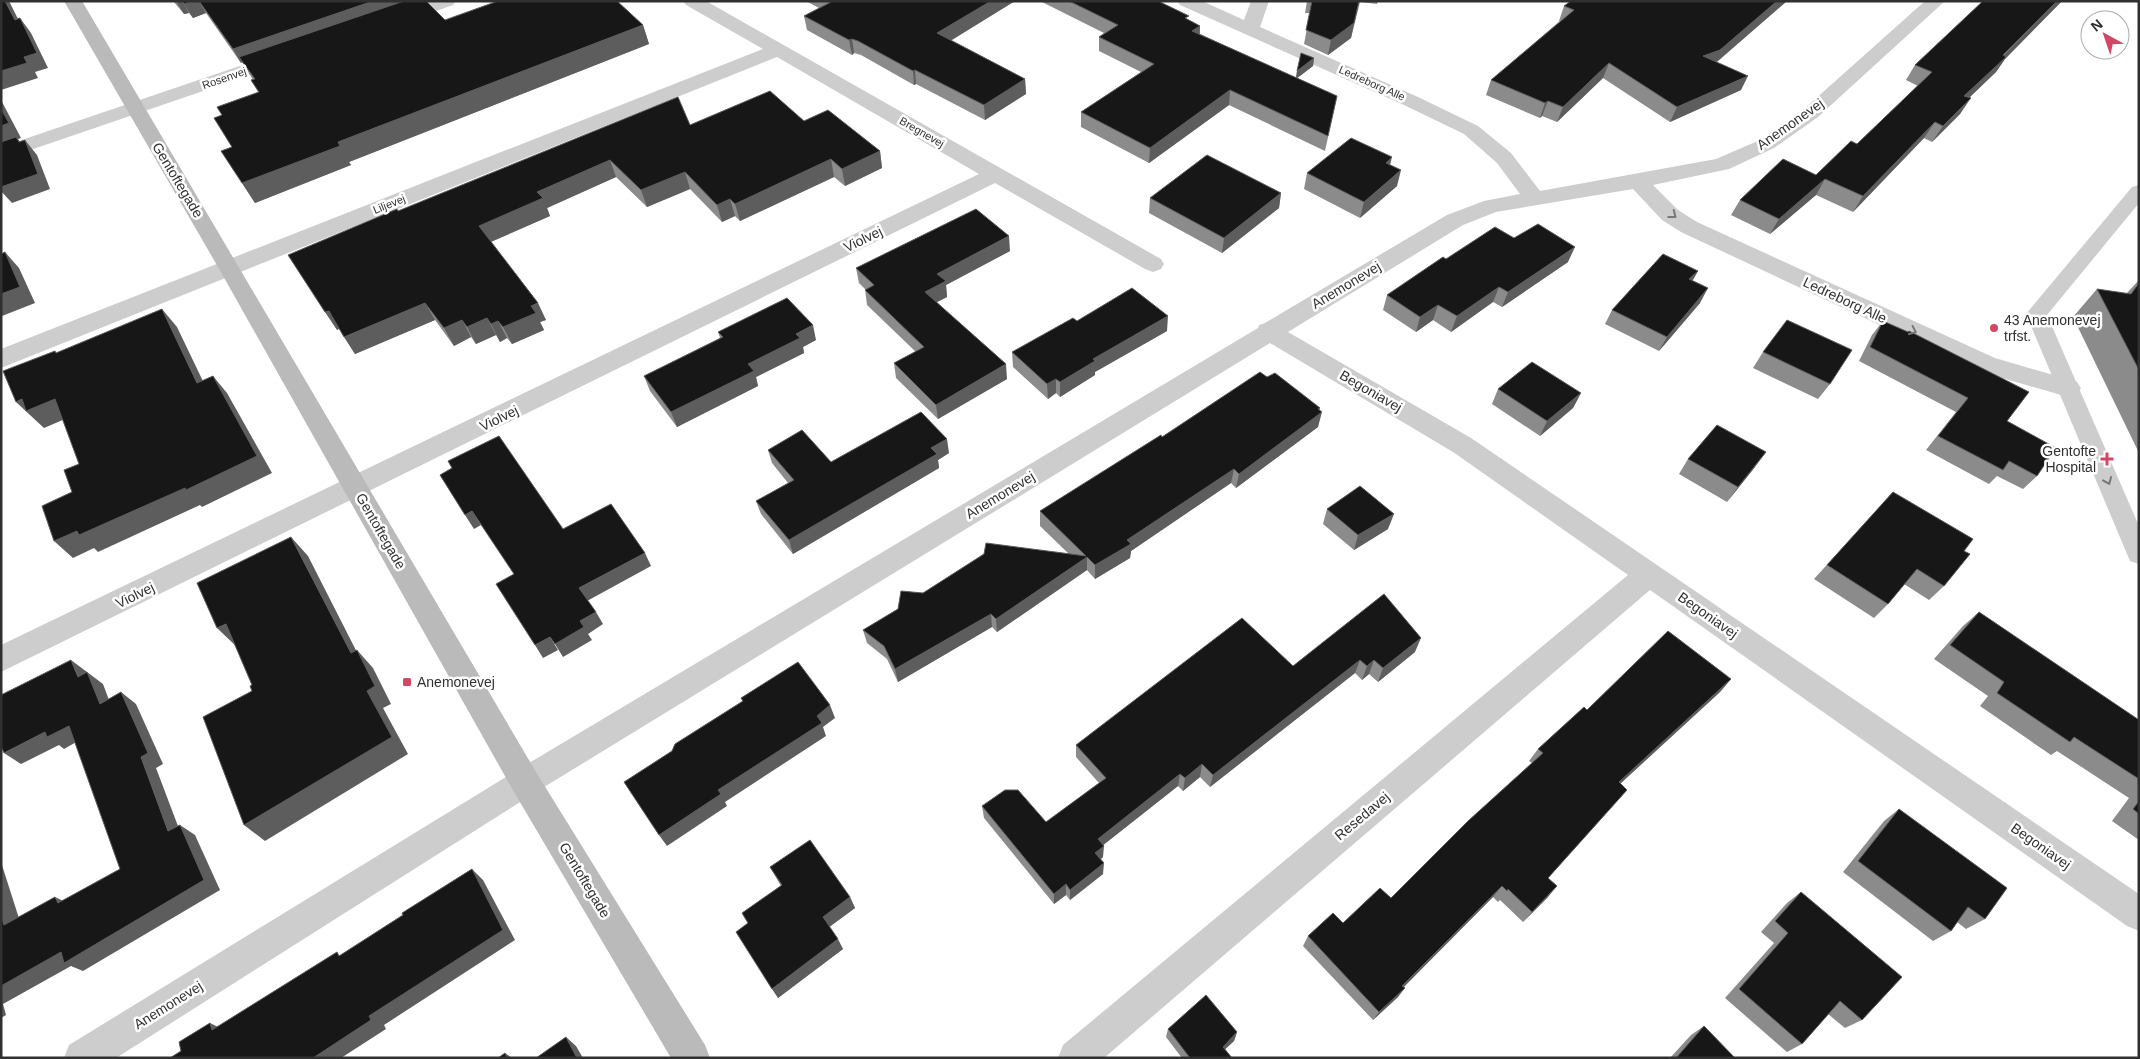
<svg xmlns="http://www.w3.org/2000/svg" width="2140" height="1059" font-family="Helvetica,sans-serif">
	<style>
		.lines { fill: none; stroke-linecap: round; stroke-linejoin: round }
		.lane { fill: #cdcdcd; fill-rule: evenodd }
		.street { fill: #cdcdcd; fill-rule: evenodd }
		.secondary { fill: #bababa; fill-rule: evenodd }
		.wall { fill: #8b8b8b }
		.shaded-wall { fill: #5d5d5d }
		.building { fill: #171717; stroke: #5d5d5d }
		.oneway { stroke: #777 }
		.poi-dot { fill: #d44665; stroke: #fff; stroke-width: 2 }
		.labels { text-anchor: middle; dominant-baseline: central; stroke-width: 5; stroke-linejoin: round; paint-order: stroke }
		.far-street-label { font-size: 11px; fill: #303030; stroke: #fff }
		.street-label { font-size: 14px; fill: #303030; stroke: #fff }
		.poi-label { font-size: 14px; fill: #303030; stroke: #fff; text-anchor: start }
	</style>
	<rect width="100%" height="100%" fill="#fff"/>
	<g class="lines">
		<path class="lane" d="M2139,185V203L2047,315L2139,526V564L2130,561L2127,554L2026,314L2132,187Z"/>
		<path class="street" d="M428,1H456L453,5L402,23L395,25L388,23L386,19L388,15Z
			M683,1H706L1161,259L1164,264L1161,269L1153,272L1145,269L995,183L1,672V645L979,174L777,57L1,368V349L763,49L686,5Z
			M1177,1H1202L1244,20L1251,1H1269L1260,27L1418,97L1478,126L1511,153L1540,191L1716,159L1760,140L1804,109L1925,1H1945L1818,117L1774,148L1729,169L1653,185L1678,210L1697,222L1995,358L2077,382L2081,388L2077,394L2068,397L1978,371L1681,232L1662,220L1633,189L1496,212L1463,225L1288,332L1471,438L2139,894V931L2127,926L1650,590L1104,1058H1058L1063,1045L1628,575L1453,452L1270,343L536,792L116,1058H64L69,1045L514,772L1258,328L1259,325L1265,323L1447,215L1484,201L1520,194L1497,163L1464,134L1404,105L1180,5Z
			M281,52L288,54L291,58L288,62L1,160V147Z"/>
		<path class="secondary" d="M64,1H82L536,772L705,1045L710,1058H671L514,792L218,267Z"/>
	</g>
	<path class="wall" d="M173,1H426L445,20L643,25L649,44L349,162L351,165L255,203L242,183L232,147L222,115L258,92L251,80H253L242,62L241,63L206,13L193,18L189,13L184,14Z
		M806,1H1015L951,40L1025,79L1026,94L985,120L916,84L914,85L861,55L854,53L852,55L807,30L804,16L819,8Z
		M1040,1H1158L1189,20L1200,26V34L1296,78L1297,71L1314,58L1313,66L1297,78L1337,96L1325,151L1229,105L1149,163L1081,127V112L1141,72L1099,51V37L1104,33Z
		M1307,1H1378L1377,4L1360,2L1351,38L1328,55L1304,44L1310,13H1305Z
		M1571,1H1787L1717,62L1741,90L1670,122L1603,78L1557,122L1542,116L1540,118L1486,95L1491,80L1560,21H1559L1564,6Z
		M1983,1H2062L2005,59L1996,72L1969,98L1960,114L1932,142L1924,138L1853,212L1816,195L1770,234L1731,215L1740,200L1816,175L1857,144L1918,86L1906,80L1915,65Z
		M804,121L880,151L882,168L845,186L834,177L740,221L735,216L722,222L690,189L647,207L616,177L547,208L550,216L491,242L546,320L540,322L544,330L512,344L507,338L500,342L496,335L476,344L471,337L454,346L435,320L355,354L339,328L337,330L398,211L690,125Z
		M1390,165L1397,186L1360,218L1304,189L1307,173Z
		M1281,193L1279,208L1222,253L1149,213L1150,198Z
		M1514,238L1568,262L1502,307L1493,302L1451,332L1433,320L1416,332L1383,310L1387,295L1446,259Z
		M1010,251L946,285L947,297L937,302L1007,379L938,419L896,378L894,363L916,352L867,305L865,289L859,283L856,268Z
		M1698,271L1692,281L1700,303L1659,351L1605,324L1612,310Z
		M2139,280V453L2073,317L2097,289L2126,294Z
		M1077,321L1167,331L1095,372V375L1060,397L1056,393L1048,399L1013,367L1012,352Z
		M1883,321L2007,421L2037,476L2023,489L1997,476L1989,484L1926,450L1956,412L1859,361L1872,335Z
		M718,332L816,340L803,347L804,353L756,377L758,386L677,427L650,391L644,376L720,338Z
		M1763,352L1830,384L1818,399L1753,368Z
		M1267,377L1320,410L1318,427L1236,488L1231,483L1131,551L1130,558L1095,579L1087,570L997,632L992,627L898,682L887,659L867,643L863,630L898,609L923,593L1069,554L1040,526V511L1162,437Z
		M1498,389L1581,393L1573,408L1540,436L1492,404Z
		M768,450L831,462L949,453L938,460L939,468L793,554L761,514L756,501L788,483L772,463Z
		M1688,459L1755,467L1727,502L1679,474Z
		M1893,492L1964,551L1944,586L1929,600L1904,584L1888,604L1874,618L1814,579Z
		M1327,509L1388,529L1354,550L1323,524Z
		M1979,612L2139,720V840L2112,821L2129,798L2057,751L2051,755L1980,706L1988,696L1934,659L1963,626Z
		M1415,652L1378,682L1369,674L1362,680L1355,673L1210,787L1200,777L1183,791L1178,786L1103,845V857L1101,859L1103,874L1070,900L1066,895L1054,904L984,818L982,806L1046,822L1099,783L1076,757V745L1293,666Z
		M1731,679L1720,692L1620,784L1548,878V897L1523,922L1500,900L1498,902L1493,897L1403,987L1398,997L1373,1020L1303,946L1308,936L1343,923L1391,898L1532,763L1529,761L1538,749L1587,710Z
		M1899,809L1985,919L1966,929L1957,922L1951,931L1933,941L1843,872L1884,821Z
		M770,867L850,897L855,908L829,927L843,949L778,998L781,886Z
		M1801,892L1862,1020L1845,1028L1828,1014L1802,1044L1787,1052L1725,998L1774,943L1761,932L1787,903Z
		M1704,1026L1735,1058H1670L1691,1035Z
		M1168,1029L1237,1032L1234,1041L1225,1049L1232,1058H1182L1166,1037Z"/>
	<path class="shaded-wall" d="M5,1H9L26,35L15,20Z
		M176,1H182L189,13L184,14Z
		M192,1H199L206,13L193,18L184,4Z
		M373,1H417L239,57L242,62L241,63L233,49Z
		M991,1H1015L939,48L937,33Z
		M1359,1L1351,38L1328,55L1331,40Z
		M1777,1H1787L1713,65L1703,56Z
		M2057,1H2062L2005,59L1996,72L1954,112L1964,96Z
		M20,18L31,33L48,68L35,72L38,78L1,90V71L24,57Z
		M643,25L649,44L349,162L351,165L255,203L242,183L338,142Z
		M1200,26L1199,40L1192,31Z
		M852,39L854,53L852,55L849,40Z
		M1314,58L1313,66L1296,79L1297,71Z
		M1609,63L1603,78L1557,122L1563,107Z
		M915,70L916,84L914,85L913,71Z
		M1748,76L1741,90L1670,122L1677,107Z
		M1025,79L1026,94L985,120L984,105Z
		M1230,90L1229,105L1149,163L1150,148Z
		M1971,98L1960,114L1932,142L1943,126Z
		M1,100L21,138L18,139L28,153L1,145Z
		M1548,101L1542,116L1540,118L1545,103Z
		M1935,122L1924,138L1853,212L1863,196Z
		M25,140L37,155L50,189L12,203L1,191V187Z
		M880,151L882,168L845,186L842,169Z
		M1392,157L1388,173L1386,163Z
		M831,159L834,177L740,221L735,204Z
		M610,160L616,177L547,208L550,216L488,243L479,226L537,192Z
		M1401,170L1397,186L1360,218L1364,202Z
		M685,172L690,189L647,207L641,190Z
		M1825,179L1816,195L1770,234L1779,219Z
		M1281,193L1279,208L1222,253L1224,238Z
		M730,199L735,216L722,222L717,205Z
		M1009,236L1010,251L946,285L947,297L927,307L925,292L937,274Z
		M1575,247L1568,262L1502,307L1508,292Z
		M5,252L19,268L35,303L2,316L1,315V294Z
		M1698,271L1690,285L1689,279Z
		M1499,287L1493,302L1451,332L1457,316Z
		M1708,288L1700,303L1659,351L1667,337Z
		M425,303L435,320L355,354L344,337Z
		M538,303L546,320L540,322L544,330L512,344L503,327L531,306Z
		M1438,305L1433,320L1416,332L1420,317Z
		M162,309L177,327L212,400L197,383Z
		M329,311L341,328L337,330L325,312Z
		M1168,316L1167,331L1095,372V375L1060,397V382L1093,359Z
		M487,318L496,335L476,344L467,327Z
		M462,320L471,337L454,346L444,328Z
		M498,321L507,338L500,342L491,324Z
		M813,325L816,340L803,347L804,353L756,377L758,386L677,427L671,412L796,334Z
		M1006,364L1007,379L938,419L936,405Z
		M213,376L227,393L272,473L202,507L200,505L98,552L94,548L73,558L54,541Z
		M1056,379V393L1048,399L1047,384Z
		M1581,393L1573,408L1540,436L1547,421Z
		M22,399H55L72,416L44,428L16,402Z
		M1320,408L1318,415L1322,412L1318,427L1236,488L1239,474Z
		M947,439L949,453L938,460L939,468L793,554L789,540L931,448Z
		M1766,452L1755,467L1727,502L1738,487Z
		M1234,469L1231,483L1131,551L1130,558L1095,579V565L1127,540Z
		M472,511L481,525L474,529L465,515Z
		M1394,514L1388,529L1354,550L1358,535Z
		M291,537L308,556L367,672L351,653Z
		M645,553L651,566L587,601L579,588Z
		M1087,557V570L997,632L996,619Z
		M596,612L603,624L588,634L592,640L563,657L555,644L580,621Z
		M991,614L992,627L898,682L895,669Z
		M226,624L237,647L217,628Z
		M550,637L558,650L543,658L535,645Z
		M1421,638L1415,652L1378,682L1383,668Z
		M357,650L373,668L391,704L383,708L408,754L265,841L244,825L367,691Z
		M71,660L103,684L115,716L100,704L78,677Z
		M1360,660L1355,673L1210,787L1213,775Z
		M1374,660L1369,674L1362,680L1367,666Z
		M1731,679L1720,692L1609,794L1619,782Z
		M121,692L136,704L163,764L156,768L184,842L168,831L141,757Z
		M830,705L835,718L823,727L826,736L725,802L727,806L667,846L659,835Z
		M69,726L85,737L64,749L59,745L21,764L4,753L45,732Z
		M1202,764L1200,777L1183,791L1185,778Z
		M1180,774L1178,786L1097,850L1098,839Z
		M180,825L195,835L220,890L83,971L71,966L3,1004L6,1015L1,1018V986Z
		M1104,846L1103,857L1095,864V853Z
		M1,862L24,934L4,925L1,915Z
		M1104,863L1103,874L1070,900V890Z
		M472,869L483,880L515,940L384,1025L386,1029L341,1058H313L369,1016Z
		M1066,884V895L1054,904V894Z
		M1502,886L1493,897L1396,995L1402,986Z
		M1557,886L1548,897L1523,922L1532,912Z
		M55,897L74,906L58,903Z
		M850,897L855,908L828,928L823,917Z
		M838,939L843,949L778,998L772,989Z
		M1405,988L1398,997L1373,1020L1379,1012Z
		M210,1023L228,1032L212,1030Z
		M1237,1032L1234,1041L1219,1055L1223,1047Z
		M566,1037L576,1046L583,1058H577Z
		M505,1053L512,1058H507Z"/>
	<path class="building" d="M1,1H5L15,20L20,18L37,53L24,57L27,63L1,71Z
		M183,1H192L184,4Z
		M199,1H373L233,49Z
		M404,1H426L445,20L498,1H617L643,25L338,142L340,146L242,183L221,151L232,147L214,118L222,115L217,107L259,92L251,80L255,79L239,57Z
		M830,1H991L937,33L1025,79L984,105L915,70L913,71L858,41L852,39L849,40L804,16L831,2Z
		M1069,1H1158L1189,16L1185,18L1200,26L1192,31L1337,96L1328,136L1230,90L1150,148L1081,112L1154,64L1099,37L1118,25Z
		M1312,1H1359L1354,23L1331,40L1306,30Z
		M1571,1H1777L1720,50L1703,56L1748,76L1677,107L1609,63L1563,107L1548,101L1545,103L1491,80L1574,10L1564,6Z
		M1983,1H2057L2003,55L2006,57L1964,96L1971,98L1943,126L1935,122L1863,196L1825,179L1779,219L1740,200L1783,159L1816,175L1851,141L1857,144L1932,72L1915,65Z
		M1301,53L1314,58L1297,71Z
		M770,91L804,121L828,110L880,151L842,169L831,159L735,204L730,199L717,205L685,172L641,190L610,160L537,192L543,198L479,226L538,303L531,306L536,313L503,327L498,321L491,324L487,318L467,327L462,320L444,328L425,303L344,337L329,311L325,312L288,255L397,209L398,211L678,97L690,125Z
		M1,109L9,123L1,126Z
		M16,137L19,142L25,140L38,174L1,187V142Z
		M1351,138L1392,157L1386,163L1401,170L1364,202L1307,173Z
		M1207,155L1281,193L1224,238L1150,198Z
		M976,209L1009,236L937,274L946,281L925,292L1006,364L936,405L894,363L924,347L865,290L874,285L856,268Z
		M1538,224L1575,247L1508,292L1499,287L1457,316L1438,305L1420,317L1387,295L1443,257L1446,259L1495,227L1514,238Z
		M5,252L20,287L1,294V254Z
		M1663,254L1698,271L1689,279L1708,288L1667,337L1612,310Z
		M2139,283V370L2097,289L2131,294Z
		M1132,288L1168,316L1093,359L1095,361L1060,382L1056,379L1047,384L1012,352L1073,318L1077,321Z
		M787,298L813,325L796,334L800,338L748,364L754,371L671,412L644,376L723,337L718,332Z
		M162,309L197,383L213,376L257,456L186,490L185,488L79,535L77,531L54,541L42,506L72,492L64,470L79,464L55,399L26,411L22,399L16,402L3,371L55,351L56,353Z
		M1787,320L1852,350L1830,384L1763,352Z
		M1883,321L1908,332L1909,331L2029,392L2007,421L2056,448L2037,476L2009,461L2003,470L1938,436L1968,398L1870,347Z
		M1532,362L1581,393L1547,421L1498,389Z
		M1260,372L1267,377L1275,373L1320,408L1318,409L1322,412L1239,474L1234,469L1127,540L1131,544L1095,565L1087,557L996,619L991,614L895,669L884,646L863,630L898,609L901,591L923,593L984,554L986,543L1086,556L1040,511L1161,435L1162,437Z
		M921,412L947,439L931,448L937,454L789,540L756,501L794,480L768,450L802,430L831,462Z
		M1717,425L1766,452L1738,487L1688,459Z
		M499,436L563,529L611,504L645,553L579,588L596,612L580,621L584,627L555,644L550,637L535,645L496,584L514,574L472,511L465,515L440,475L452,468L448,461Z
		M1360,486L1394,514L1358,535L1327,509Z
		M1893,492L1973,539L1964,551L1970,554L1944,586L1917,569L1888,604L1827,565Z
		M291,537L351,653L357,650L375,686L367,691L392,737L244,825L203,717L252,691L250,686L252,685L226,624L217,628L197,583Z
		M1384,594L1421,638L1383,668L1374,660L1367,666L1360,660L1213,775L1202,764L1185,778L1180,774L1098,839L1104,846L1095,853L1104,863L1070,890L1066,884L1054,894L982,806L1005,790H1018L1046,822L1106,778L1076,745L1242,618L1293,666Z
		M1979,612L2139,720V779L2074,737L2070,742L1997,693L2004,682L1950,645Z
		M1668,631L1731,679L1619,782L1627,790L1548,878L1557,886L1532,912L1508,889L1507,891L1502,886L1402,986L1405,988L1379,1012L1308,936L1333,913L1343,923L1380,888L1391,898L1468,821L1543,753L1538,749L1584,707L1587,710Z
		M71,660L78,677L87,672L100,704L121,692L148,753L141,757L168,831L180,825L204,880L64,963L61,952L1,986V915L4,925L55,897L58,903L120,869L69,726L47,737L45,732L4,753L1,746V695Z
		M798,662L830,705L817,716L822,723L718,790L721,794L659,835L624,782L672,751L675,744L743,701L741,698Z
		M2139,801V814L2133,809Z
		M1899,809L2007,888L1985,919L1968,907L1951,931L1858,861Z
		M810,840L850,897L823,917L838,939L772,989L736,932L748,923L742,913L782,885L770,867Z
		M472,869L503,930L369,1016L371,1020L313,1058H170L181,1051L179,1042L210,1023L212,1030L337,952L339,956L403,915L402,913Z
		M1801,892L1902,977L1862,1020L1840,1001L1802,1044L1739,989L1788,933L1775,921Z
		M1206,995L1237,1032L1223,1047L1232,1058H1190L1168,1029Z
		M1704,1026L1735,1058H1676Z
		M566,1037L577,1058H536Z
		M505,1053L507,1058H498Z"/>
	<defs><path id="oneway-chevron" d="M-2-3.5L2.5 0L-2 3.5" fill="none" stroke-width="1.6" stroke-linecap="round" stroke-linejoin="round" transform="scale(1.25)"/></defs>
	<g class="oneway">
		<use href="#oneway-chevron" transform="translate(1673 215) rotate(38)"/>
		<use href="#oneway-chevron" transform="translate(1913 331) rotate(25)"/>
		<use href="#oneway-chevron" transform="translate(2108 481) rotate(67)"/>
	</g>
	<g class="poi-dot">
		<circle cx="1994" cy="328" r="5"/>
		<path d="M2104.5 451.5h5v5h5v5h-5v5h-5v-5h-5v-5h5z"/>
		<rect x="402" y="677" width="10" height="10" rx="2.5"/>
	</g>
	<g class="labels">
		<g class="far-street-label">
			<text transform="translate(224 78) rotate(-19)">Rosenvej</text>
			<text transform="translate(1372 83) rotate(24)">Ledreborg Alle</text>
			<text transform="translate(922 132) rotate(30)">Bregnevej</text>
			<text transform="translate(389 204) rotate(-22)">Liljevej</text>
		</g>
		<g class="street-label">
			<text transform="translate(1790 124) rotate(-35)">Anemonevej</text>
			<text transform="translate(178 180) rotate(59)">Gentoftegade</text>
			<text transform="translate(863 239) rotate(-26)">Violvej</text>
			<text transform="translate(1346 285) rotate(-31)">Anemonevej</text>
			<text transform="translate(1845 300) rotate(25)">Ledreborg Alle</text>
			<text transform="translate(1371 391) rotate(30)">Begoniavej</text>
			<text transform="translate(499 418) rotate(-26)">Violvej</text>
			<text transform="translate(1000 495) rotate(-31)">Anemonevej</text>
			<text transform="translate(381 531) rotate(60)">Gentoftegade</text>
			<text transform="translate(135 595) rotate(-26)">Violvej</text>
			<text transform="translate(1708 615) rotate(35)">Begoniavej</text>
			<text transform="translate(1362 816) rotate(-40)">Resedavej</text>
			<text transform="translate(2041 846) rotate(35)">Begoniavej</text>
			<text transform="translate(585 880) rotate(59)">Gentoftegade</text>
			<text transform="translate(168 1005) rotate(-32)">Anemonevej</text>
		</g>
		<g class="poi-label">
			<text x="2004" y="320">43 Anemonevej<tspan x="2004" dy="16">trfst.</tspan></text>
			<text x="2096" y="451" text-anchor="end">Gentofte<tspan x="2096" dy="16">Hospital</tspan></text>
			<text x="417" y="682">Anemonevej</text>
		</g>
	</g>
	<rect width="2140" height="1059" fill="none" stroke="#303030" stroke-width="5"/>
	<g transform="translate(2105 35) rotate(320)"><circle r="24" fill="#ffffff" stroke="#acacac"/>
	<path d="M0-4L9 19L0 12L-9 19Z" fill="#d44665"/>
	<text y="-8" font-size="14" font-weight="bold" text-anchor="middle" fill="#303030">N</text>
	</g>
</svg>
